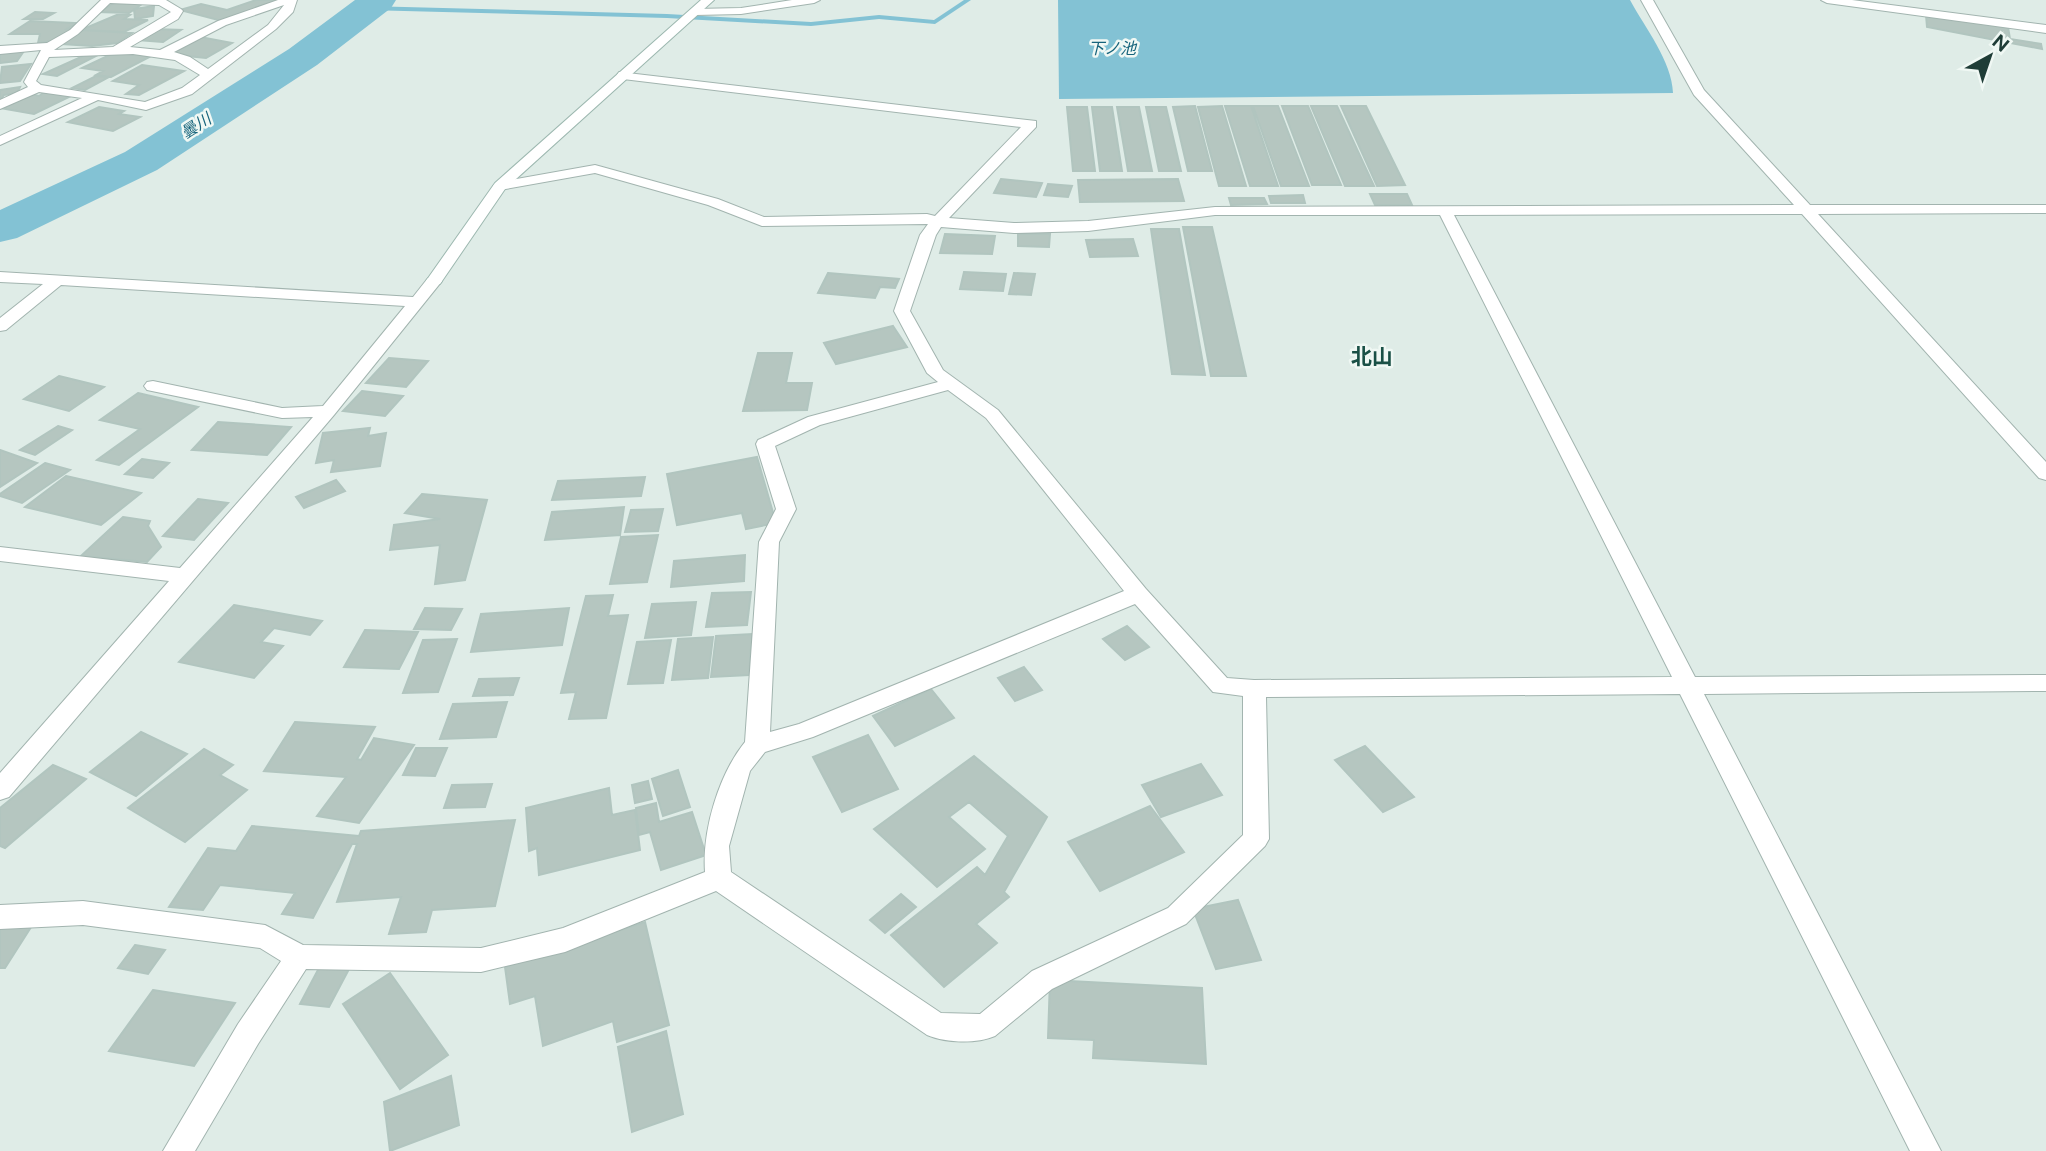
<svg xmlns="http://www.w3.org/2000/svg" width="2046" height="1151" font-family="'Public Sans','Noto Sans JP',sans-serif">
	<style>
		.water { fill: #83c2d4 }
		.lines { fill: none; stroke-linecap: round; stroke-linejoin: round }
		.stream { fill: #83c2d4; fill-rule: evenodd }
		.river { fill: #83c2d4; fill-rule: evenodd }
		.building { fill: #b5c6c0; stroke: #b1c5bf; stroke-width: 2 }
		.street-casing { stroke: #a2b4af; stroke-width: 2 }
		.secondary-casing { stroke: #9db8b0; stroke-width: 2 }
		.street { fill: #fff; fill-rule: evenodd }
		.secondary { fill: #fff; fill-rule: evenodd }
		.labels { text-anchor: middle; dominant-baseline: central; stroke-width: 5; stroke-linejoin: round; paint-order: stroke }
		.far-water-label { font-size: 16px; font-style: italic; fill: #16647c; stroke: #f0f8f4 }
		.quarter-label { font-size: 21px; font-weight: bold; fill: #1a5046; stroke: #f0f8f4 }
	</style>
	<rect width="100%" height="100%" fill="#dfece7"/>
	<path class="water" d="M1058,0H1630C1645,28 1672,61 1673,93L1059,99Z"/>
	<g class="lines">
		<path class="stream" d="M964,0H971L935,24L879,19L811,26L667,18L366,10L363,8L366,6L667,14L811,22L879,15L934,20Z"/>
		<path class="river" d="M355,0H396L391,8L317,65L157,170L17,238L0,242V210L125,152L289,49Z"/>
	</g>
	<path class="building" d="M256,0H282L222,21L180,10L201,4L227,10Z
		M117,1L145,2L129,13L100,12Z
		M154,6L153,16L135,19L134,9Z
		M35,12L54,13L43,19H24Z
		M119,14L130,15L124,19L148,20L124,32L81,30Z
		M1926,15L2008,27L2010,39L2041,44L2042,49L1927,27Z
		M30,21L77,23L67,29H73L54,41L38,43L40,34H10Z
		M153,29L181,30L163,42L136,40Z
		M81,30L132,33L117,43L92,46L60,44Z
		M200,37L232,43L206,58L167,54Z
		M24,51L17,61L0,63V52Z
		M118,51L153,55L111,77L96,75L103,71L82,68Z
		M92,52L102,53L57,76L43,74Z
		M31,64L20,81L0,83L2,67Z
		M142,65L184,71L139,95L126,94L139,85L113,81Z
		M96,76L109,77L85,90L72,88Z
		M20,87L17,93L4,95L0,101V90Z
		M47,90L75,94L34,114L0,108L31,94L39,96Z
		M1195,106L1212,171H1188L1173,107Z
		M1222,106L1246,186H1219L1198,107Z
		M1225,106H1251L1278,186H1250Z
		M1253,106H1278L1309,186H1281Z
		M1282,106H1308L1341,185H1312Z
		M1311,106H1337L1374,186H1345Z
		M1341,106H1366L1405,185L1377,186Z
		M99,107L124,111L119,114L140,117L113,131L68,122Z
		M1067,107H1087L1095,171H1073Z
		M1092,107H1112L1122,171H1100Z
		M1117,107H1139L1152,171H1128Z
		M1146,107H1166L1181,171H1159Z
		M1001,179L1042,183L1036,197L994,193Z
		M1178,179L1184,201L1080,202L1078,180Z
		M1048,184L1072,186L1068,197L1044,195Z
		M1370,194H1407L1412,205H1375Z
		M1303,195L1305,203H1271L1269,196Z
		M1229,198H1264L1267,204L1231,205Z
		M1183,227H1212L1246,376H1211Z
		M1151,229H1179L1205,375L1172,374Z
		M945,234L995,236L992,254L940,253Z
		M1018,234H1050L1049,247L1018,246Z
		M1133,239L1138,256L1090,257L1086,240Z
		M964,272L1006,274L1003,291L960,289Z
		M828,273L899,279L895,288L880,287L875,298L818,293Z
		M1014,273L1035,274L1031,295L1009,294Z
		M893,326L907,347L836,364L824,343Z
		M758,353H792L786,383H812L807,410L743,411Z
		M389,358L428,361L406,387L366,383Z
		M59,376L104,387L69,411L24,399Z
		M362,391L403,396L385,416L343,411Z
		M138,393L198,407L119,465L97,460L140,429L100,420Z
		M218,422L291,427L267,455L192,450Z
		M58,426L72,430L35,455L20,450Z
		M370,428L368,436L386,433L380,466L331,472L334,460L316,463L323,433Z
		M0,450L37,463L0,487Z
		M757,457L776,523L746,529L742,513L677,525L667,474Z
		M142,459L169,463L153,478L125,474Z
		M45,463L70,470L22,503L0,496V494Z
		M66,476L141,493L101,525L25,507Z
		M645,477L641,496L552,500L558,481Z
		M336,480L345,491L304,508L296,497Z
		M422,494L487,500L465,580L435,584L440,545L390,550L394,525L440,519L405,513Z
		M198,499L228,503L194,540L163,536Z
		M624,507L620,535L545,540L552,512Z
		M663,509L658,531L625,532L631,510Z
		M123,517L150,521L148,526L161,547L147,562L81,556Z
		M658,535L647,582L610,584L621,537Z
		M745,555L744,581L671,587L674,561Z
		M751,592L747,625L706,627L712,593Z
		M613,595L608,616L628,615L606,718L569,719L576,692L561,693L586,596Z
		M696,602L691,635L645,638L652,604Z
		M234,605L322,621L310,635L274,628L261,642L283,646L254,678L179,662Z
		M425,608L462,609L451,630L414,629Z
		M569,608L562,645L471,652L481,614Z
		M1127,626L1149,647L1125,660L1103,639Z
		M365,630L418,632L399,669L344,667Z
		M752,634L749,675L711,677L716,636Z
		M713,637L708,678L672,680L678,639Z
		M457,639L438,692L403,693L423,640Z
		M671,640L663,683L628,684L637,642Z
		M1024,667L1042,690L1015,701L998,678Z
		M519,678L513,695L473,696L479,679Z
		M931,689L954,718L895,746L873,716Z
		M507,702L496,737L440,739L453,704Z
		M295,722L375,727L357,759L361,760L374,738L414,745L359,823L317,816L346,777L264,771Z
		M141,732L187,754L136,796L90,772Z
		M868,735L898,789L842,812L813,757Z
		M1365,746L1414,797L1383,812L1335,760Z
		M416,748H447L435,776L403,775Z
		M204,749L233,765L220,775L247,790L185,842L128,808Z
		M974,756L1047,817L1004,892L1009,897L976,924L997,943L944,987L891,935L977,867L985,875L1008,836L969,802L949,817L985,849L937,887L874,829Z
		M1201,764L1222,795L1161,817L1142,785Z
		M53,765L86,779L5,848L0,846V808Z
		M678,770L690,807L663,816L652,779Z
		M648,781L652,799L635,803L632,785Z
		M492,784L485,807L444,808L452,785Z
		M609,788L612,815L635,810L640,850L539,875L537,848L529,851L526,808Z
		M656,803L659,822L692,812L706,855L661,870L650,832L639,835L636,808Z
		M1150,806L1184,852L1100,891L1068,842Z
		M515,820L495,906L432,910L426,932L389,934L401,897L337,902L357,844H352L313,918L282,914L295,893L220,885L203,910L169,907L208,848L236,851L252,826L359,836L361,831Z
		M901,894L916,907L885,933L870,920Z
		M1238,900L1261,960L1216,969L1193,909Z
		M645,922L669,1025L617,1042L613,1021L543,1046L535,996L510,1004L505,967Z
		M0,924H33L5,968H0Z
		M135,945L165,950L148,974L118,968Z
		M320,966L349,969L329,1007L300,1004Z
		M390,973L448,1055L400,1089L343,1004Z
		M1050,980L1202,988L1206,1064L1093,1058L1094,1040L1048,1038Z
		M153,990L235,1003L194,1066L109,1051Z
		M666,1031L683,1114L632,1132L618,1047Z
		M451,1076L459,1125L390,1151L384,1102Z"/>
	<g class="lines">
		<defs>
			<path id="street" d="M101,0H166L181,9L183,11L178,19L130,47L160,50L218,21L278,0H297L293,12L276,29L192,94L146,110L98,100L0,145V136L82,98L39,92L0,109V100L28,87L24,82L41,50L0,54V46L47,43L70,30ZM110,3L159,5L171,12L113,47L54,50L78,34ZM284,5L268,25L208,69L190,57L174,52L226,25ZM133,54L175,60L200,75L182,88L145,102L41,85L36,81L49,57Z
				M792,0H820L814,3L741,14L695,15L689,12L695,9L741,8Z
				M1641,0H1653L1704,90L1810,205H2046V213L1818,214L2046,462V480L2039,478L1802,214L1454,215L1695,677L2046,675V691L1704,694L1941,1151H1910L1680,694L1266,697L1269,839L1265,846L1186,924L1052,989L995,1036C976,1044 946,1043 927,1035L716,891L565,952L481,972L306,969L258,1044L195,1151H163L238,1024L281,961L260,948L83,925L0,929V905L83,901L265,925L303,945L481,948L563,928L705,872C702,830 719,774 745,742L759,542L776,509L756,444L758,440L808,417L938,382L927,373L894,311L920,235L928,224L762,226L708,205L595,173L500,190L493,186L500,182L595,165L718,199L764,217L927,214L935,216L1021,127L623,79L617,75L619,72L1036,121V127L949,218L1014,223L1088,221L1215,207L1794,205L1694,95ZM1215,215H1440L1672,677L1254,680L1227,678L1146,589L998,410L943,370L910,311L936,235L941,227L1014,233L1088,231ZM948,390L986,418L1124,591L799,724L770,732L779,542L796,509L775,446L820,425ZM1135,604L1213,692L1243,696V835L1168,908L1032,971L980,1014L941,1013L731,872L729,846L750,771L765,752L813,737Z
				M1821,0H1852L2046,25V33L1827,3Z
				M0,272L413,297L428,278H440L442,281L334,415L9,797L0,800V773L169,581L0,561V547L180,568L313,417L282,418L147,390L144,386L147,382L153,381L282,408L323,406L405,306L61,285L6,330L0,331V318L43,284L0,282Z"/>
			<path id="secondary" d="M701,0H714L505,189L440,284H428L426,281L495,183Z"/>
		</defs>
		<use href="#street" class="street-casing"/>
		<use href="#secondary" class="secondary-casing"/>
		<use href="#street" class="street"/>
		<use href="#secondary" class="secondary"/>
	</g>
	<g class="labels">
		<g class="far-water-label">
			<text x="1112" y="48">下ノ池</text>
			<text transform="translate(196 126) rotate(-33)">曇川</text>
		</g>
		<g class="quarter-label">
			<text x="1372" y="356">北山</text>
		</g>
	</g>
	<g transform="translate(1990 56) rotate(40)" stroke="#f0f8f4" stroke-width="5" paint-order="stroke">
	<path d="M0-5L12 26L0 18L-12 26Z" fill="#1f3d37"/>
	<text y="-10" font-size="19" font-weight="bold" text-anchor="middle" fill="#1f3d37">N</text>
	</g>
</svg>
